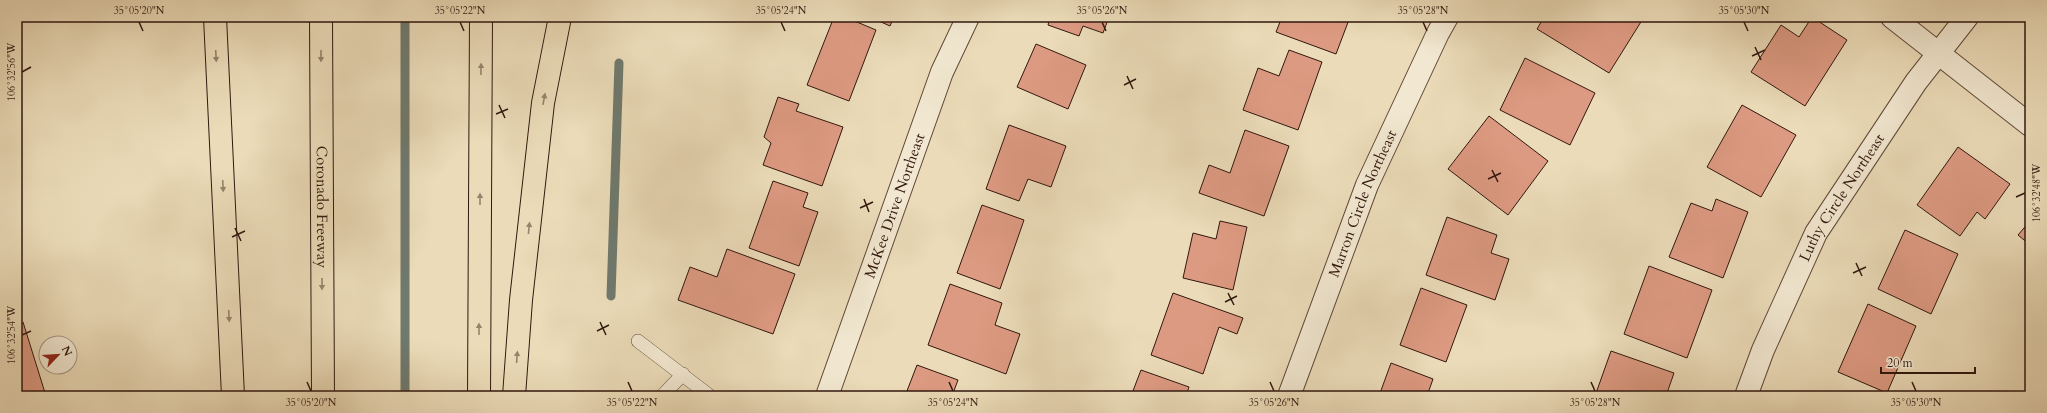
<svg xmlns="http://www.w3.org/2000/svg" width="2047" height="413" font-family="Cardo,serif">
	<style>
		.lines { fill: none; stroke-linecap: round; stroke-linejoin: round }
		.stream { stroke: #6f796d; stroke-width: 9 }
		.building { fill: #dd9a82; stroke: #31170e }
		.lane-casing { stroke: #604838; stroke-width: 14 }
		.street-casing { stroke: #604838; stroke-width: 24 }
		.highway-casing { stroke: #31170e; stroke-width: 24 }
		.lane { stroke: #f2e8d1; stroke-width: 13 }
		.street { stroke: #f2e8d1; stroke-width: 22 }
		.highway { stroke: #ebdbb8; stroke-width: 22 }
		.oneway { fill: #97836c }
		.ticks { fill: none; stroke: #31170e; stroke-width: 1.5 }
		.labels { text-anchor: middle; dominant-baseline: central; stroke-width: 3; stroke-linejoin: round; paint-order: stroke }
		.street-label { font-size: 15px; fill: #31170e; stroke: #f2e8d1 }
		.neatline { fill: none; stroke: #31170e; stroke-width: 1.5 }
		.ticks-label { font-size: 10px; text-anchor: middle; fill: #31170e }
	</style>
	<rect width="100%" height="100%" fill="#ebdbb8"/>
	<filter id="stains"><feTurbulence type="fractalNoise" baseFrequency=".005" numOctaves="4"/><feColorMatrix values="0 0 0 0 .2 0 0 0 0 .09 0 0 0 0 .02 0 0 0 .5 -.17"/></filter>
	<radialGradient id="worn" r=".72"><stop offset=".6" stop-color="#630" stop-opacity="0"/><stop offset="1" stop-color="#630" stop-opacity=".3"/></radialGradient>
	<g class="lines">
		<path class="stream" d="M611,296L619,63
			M405,396V17"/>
	</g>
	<path class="building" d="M834,17H845L876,30L849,101L807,85Z
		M870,17H894L890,26Z
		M1050,17H1109L1103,33L1083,26L1079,36L1048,25Z
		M1282,17H1350L1336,54L1276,32Z
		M1544,17H1644L1609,73L1537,29Z
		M1812,17L1847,40L1805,106L1751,72L1781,25L1799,37Z
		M1036,44L1086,65L1068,109L1017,87Z
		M1289,50L1322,62L1298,130L1243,110L1258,68L1279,76Z
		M1525,58L1595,93L1570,145L1500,110Z
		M778,97L799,104L796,111L843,127L822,186L763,165L771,143L764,137Z
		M1742,105L1796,135L1761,197L1707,167Z
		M1489,116L1548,161L1508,215L1448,169Z
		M1009,125L1066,146L1051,187L1028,179L1019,201L986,189Z
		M1245,130L1289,146L1264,216L1199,193L1209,165L1230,173Z
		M1958,147L2010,184L1985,219L1977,212L1960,236L1917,205Z
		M773,181L808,193L803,207L818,212L799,266L749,248Z
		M1716,199L1748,212L1723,278L1669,257L1691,203L1712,211Z
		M982,205L1024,220L1000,289L957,273Z
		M1447,217L1497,235L1491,253L1509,259L1495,300L1426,275Z
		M1220,221L1247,227L1233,290L1183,278L1193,233L1216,239Z
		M2030,221V245L2018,235Z
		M1905,230L1958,254L1931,314L1878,289Z
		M727,249L795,274L773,334L678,300L690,267L717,277Z
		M1649,266L1712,290L1687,358L1624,334Z
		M950,284L1002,303L995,325L1020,334L1006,374L928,345Z
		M1421,288L1467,305L1446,362L1400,345Z
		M1173,293L1243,318L1237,334L1219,327L1203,374L1151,355Z
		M1868,304L1916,326L1887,393L1838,372Z
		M23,322L46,396H17V324Z
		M1611,351L1674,373L1666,396H1595Z
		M1391,363L1433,379L1427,396H1379Z
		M917,365L958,380L952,396H905Z
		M1141,370L1189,387L1186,396H1131Z"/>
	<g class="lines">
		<defs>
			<path id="lane" d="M638,341L710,396
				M662,396L683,374"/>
			<g id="street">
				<path d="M1892,17L2030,125"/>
				<path id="s1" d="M827,396L942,72L968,17"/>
				<path id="s2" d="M1289,396L1367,185L1438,33L1447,17"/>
				<path id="s3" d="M1746,396L1763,350L1816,233L1916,82L1967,17"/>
			</g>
			<g id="highway">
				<path d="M215,17L233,396"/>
				<path id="s4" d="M321,17L323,396"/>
				<path d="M479,396L481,17"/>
				<path d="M514,396L521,300L543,103L560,17"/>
			</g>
		</defs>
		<use href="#lane" class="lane-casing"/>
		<use href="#street" class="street-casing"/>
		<use href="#highway" class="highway-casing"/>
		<use href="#lane" class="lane"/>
		<use href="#street" class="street"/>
		<use href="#highway" class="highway"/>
	</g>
	<defs><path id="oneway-solid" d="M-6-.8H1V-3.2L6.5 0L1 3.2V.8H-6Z"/></defs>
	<g class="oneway">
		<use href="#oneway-solid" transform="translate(216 56) rotate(87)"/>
		<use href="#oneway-solid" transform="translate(321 56) rotate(90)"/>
		<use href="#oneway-solid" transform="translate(481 69) rotate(-89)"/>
		<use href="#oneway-solid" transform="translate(544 99) rotate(-80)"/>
		<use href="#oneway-solid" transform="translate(223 186) rotate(87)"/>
		<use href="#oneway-solid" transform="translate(480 199) rotate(-90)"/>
		<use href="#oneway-solid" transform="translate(529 228) rotate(-84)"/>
		<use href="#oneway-solid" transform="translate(322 284) rotate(90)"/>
		<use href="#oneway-solid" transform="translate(229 316) rotate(87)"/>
		<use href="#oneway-solid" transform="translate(479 329) rotate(-90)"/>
		<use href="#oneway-solid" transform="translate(517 357) rotate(-86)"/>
	</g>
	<path class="ticks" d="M139,22L143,31M460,22L464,31M781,22L785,31M1102,22L1106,31M1423,22L1427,31M1744,22L1748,31M1755,47L1761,60M1752,56L1765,50M22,72L31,67M1127,76L1133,89M1124,85L1136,79M499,105L505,118M496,114L508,109M1492,170L1498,182M1488,179L1501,173M2016,197L2025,193M864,199L869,212M860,208L873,202M235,228L241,241M232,237L245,231M1856,263L1862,276M1853,273L1866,267M1228,293L1234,305M1225,302L1237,296M600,322L606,335M597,331L609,325M22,335L31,331M307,382L311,391M628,382L632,391M949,382L953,391M1270,382L1274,391M1591,382L1595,391M1912,382L1916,391"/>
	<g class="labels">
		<g class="street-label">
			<text stroke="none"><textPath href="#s3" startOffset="221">Luthy Circle Northeast</textPath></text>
			<text stroke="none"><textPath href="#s2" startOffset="206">Marron Circle Northeast</textPath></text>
			<text stroke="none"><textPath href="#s1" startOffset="202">McKee Drive Northeast</textPath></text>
			<text stroke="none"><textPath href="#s4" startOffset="190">Coronado Freeway</textPath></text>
		</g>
	</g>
	<rect width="2047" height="413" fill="none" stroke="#ebdbb8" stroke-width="44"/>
	<g transform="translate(58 355) rotate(65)"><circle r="19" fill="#f2e8d1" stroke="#a59483"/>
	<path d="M0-3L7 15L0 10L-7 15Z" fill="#8f2418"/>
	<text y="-6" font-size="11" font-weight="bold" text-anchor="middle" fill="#31170e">N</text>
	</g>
	<path d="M1881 367v6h94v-6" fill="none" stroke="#31170e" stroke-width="2"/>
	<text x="1887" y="367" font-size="12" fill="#31170e" stroke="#f2e8d1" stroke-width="3" paint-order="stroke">20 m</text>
	<rect x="22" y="22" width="2003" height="369" class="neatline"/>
	<g class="ticks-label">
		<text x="139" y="14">35°05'20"N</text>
		<text x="460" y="14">35°05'22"N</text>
		<text x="781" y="14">35°05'24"N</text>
		<text x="1102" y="14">35°05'26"N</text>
		<text x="1423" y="14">35°05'28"N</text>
		<text x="1744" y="14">35°05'30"N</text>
		<text transform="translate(11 72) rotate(-90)" y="4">106°32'56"W</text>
		<text transform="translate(2036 193) rotate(-90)" y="4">106°32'48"W</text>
		<text transform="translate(11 335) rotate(-90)" y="4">106°32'54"W</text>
		<text x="311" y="406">35°05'20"N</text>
		<text x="632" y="406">35°05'22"N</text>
		<text x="953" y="406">35°05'24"N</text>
		<text x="1274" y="406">35°05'26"N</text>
		<text x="1595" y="406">35°05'28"N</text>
		<text x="1916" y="406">35°05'30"N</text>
	</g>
	<rect width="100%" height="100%" filter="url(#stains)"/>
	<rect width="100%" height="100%" fill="url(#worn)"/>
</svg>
